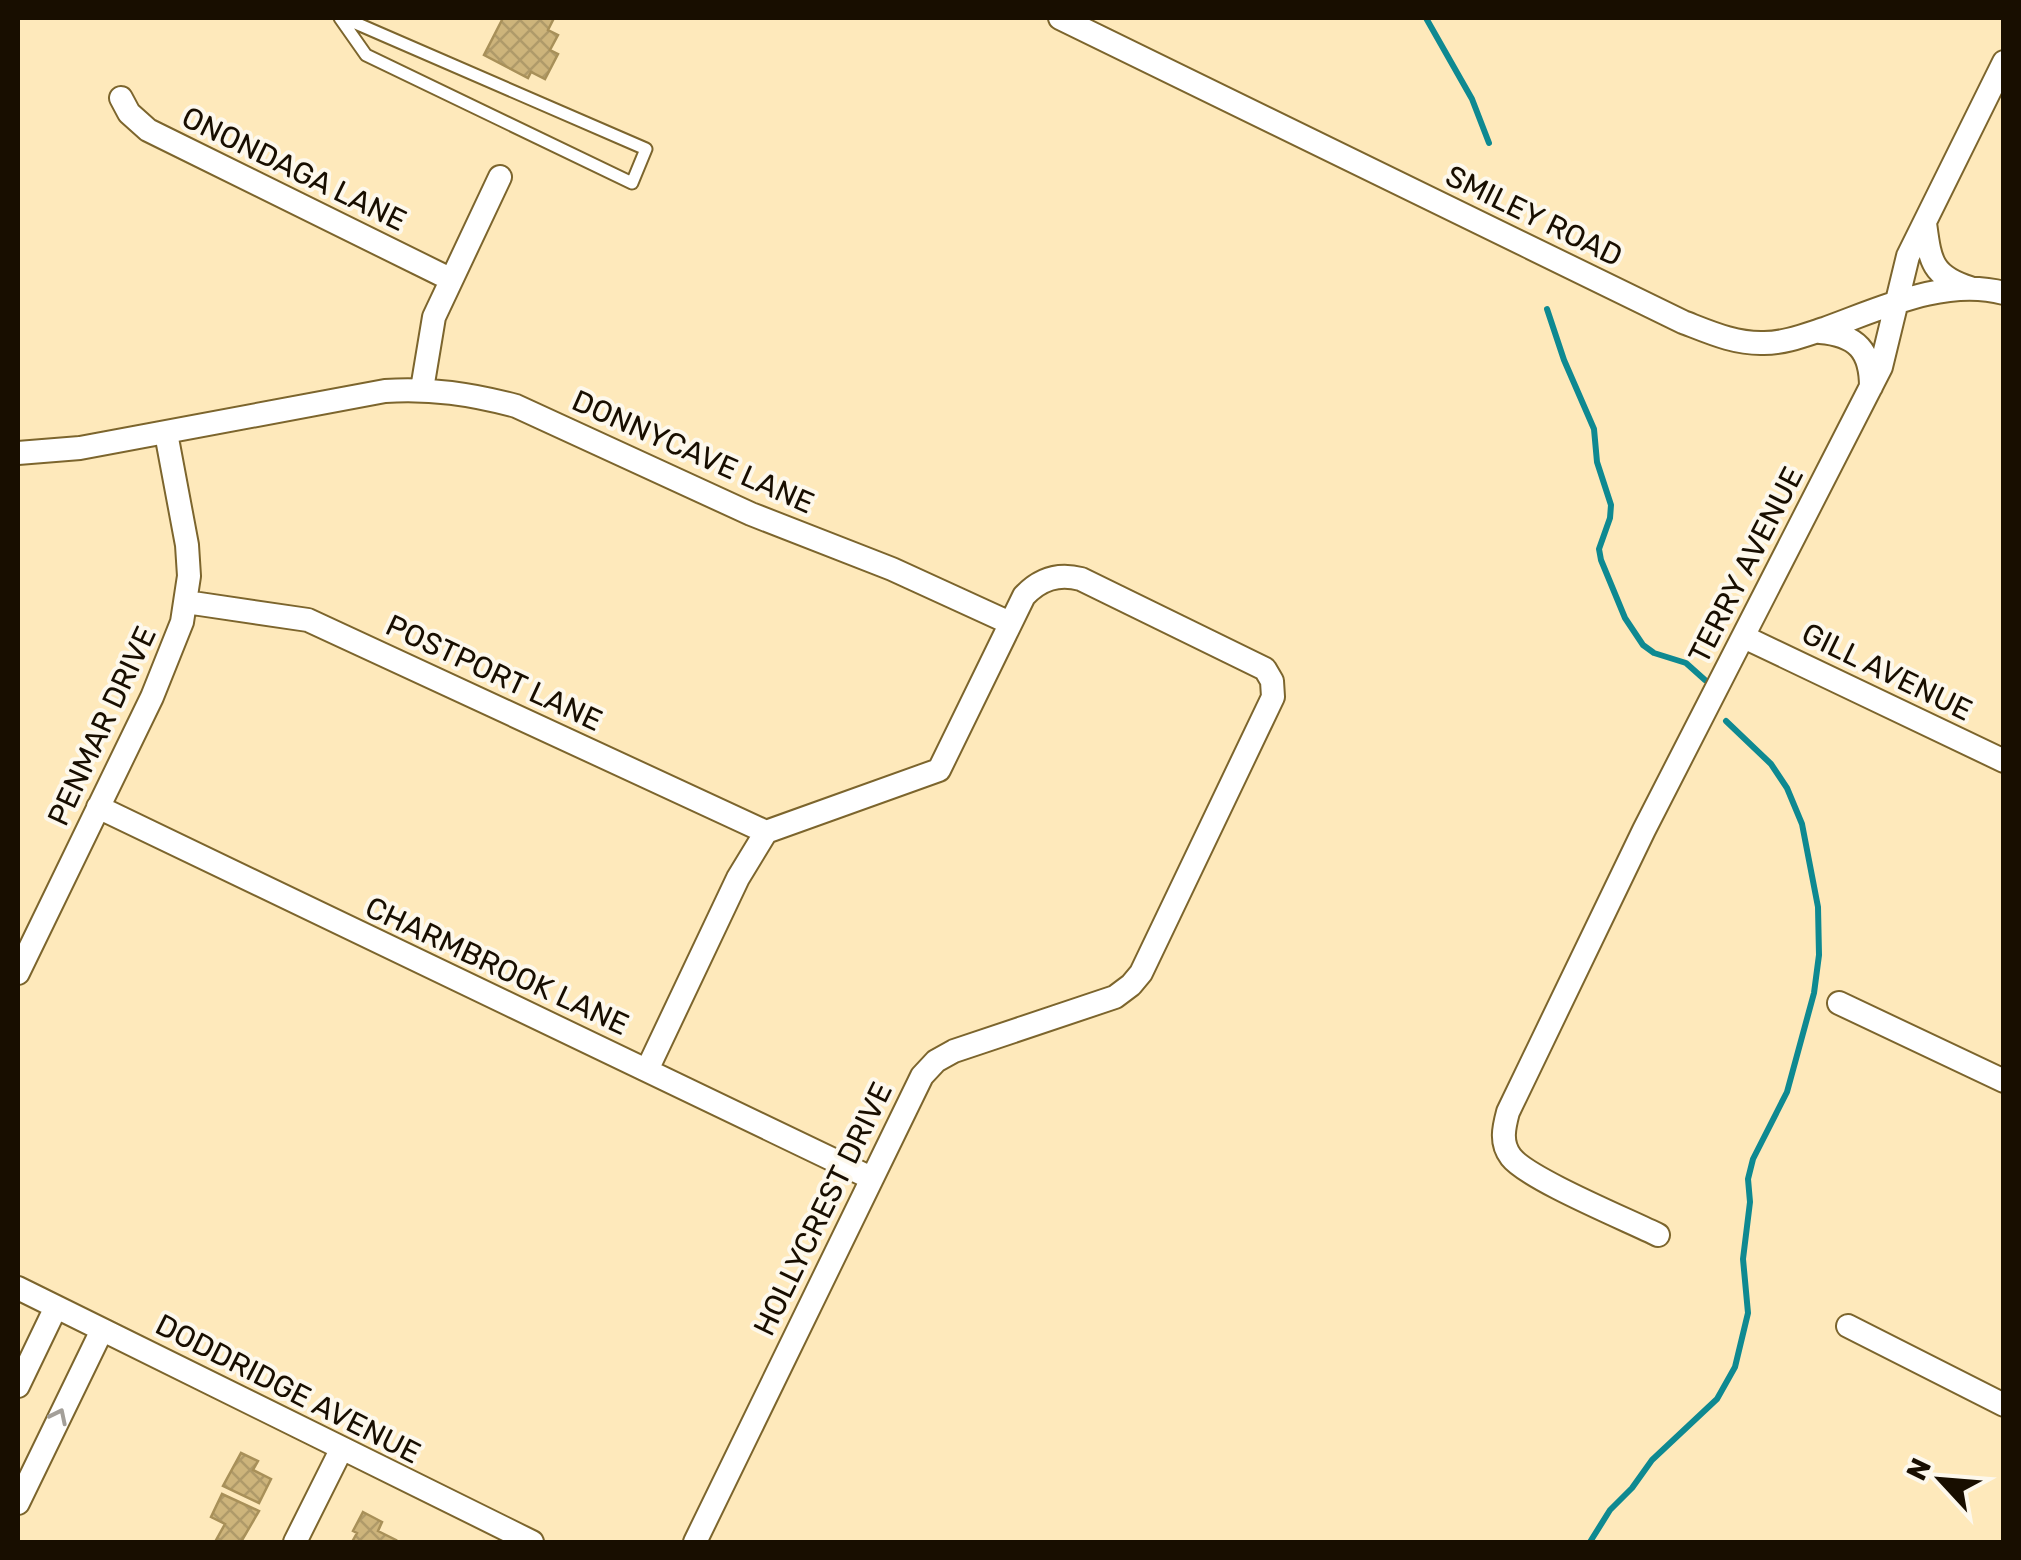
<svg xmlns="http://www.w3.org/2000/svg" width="2021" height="1560" font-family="Rubik,sans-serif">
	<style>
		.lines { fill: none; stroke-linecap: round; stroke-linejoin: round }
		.stream { stroke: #0e8991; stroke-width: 6 }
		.building { fill: url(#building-cross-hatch); stroke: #a89059; stroke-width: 2.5 }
		.lane-casing { stroke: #7c652d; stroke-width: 15 }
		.street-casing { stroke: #7c652d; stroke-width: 26 }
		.lane { stroke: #fff; stroke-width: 11 }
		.street { stroke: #fff; stroke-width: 22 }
		.oneway { stroke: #a39f99 }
		.labels { text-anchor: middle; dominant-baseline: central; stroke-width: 8; stroke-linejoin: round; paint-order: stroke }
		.street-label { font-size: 30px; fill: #180e00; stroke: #fdf8ec }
	</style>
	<defs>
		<pattern id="building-cross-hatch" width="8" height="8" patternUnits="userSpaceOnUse" patternTransform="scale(2.5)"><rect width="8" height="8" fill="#cdb47b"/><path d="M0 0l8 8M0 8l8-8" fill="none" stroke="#af9a69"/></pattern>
	</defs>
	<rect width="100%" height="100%" fill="#fee9bb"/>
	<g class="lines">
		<path class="stream" d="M1426,18L1472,99L1489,143
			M1547,309L1564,360L1594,429L1597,462L1611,505L1610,518L1599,549L1601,560L1625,618L1643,645L1654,653L1686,663L1705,680
			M1590,1542L1610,1510L1632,1488L1652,1460L1717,1399L1735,1367L1748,1313L1743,1259L1750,1202L1748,1179L1753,1159L1787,1092L1814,993L1819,955L1818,907L1802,824L1787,788L1771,764L1726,721"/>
	</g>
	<path class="building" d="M503,18H554L548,30L558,35L550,50L558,54L545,79L531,72L528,78L484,55Z
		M241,1453L258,1461L253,1470L271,1479L259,1503L223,1486Z
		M222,1494L259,1511L241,1542H215L225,1524L211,1517Z
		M363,1512L382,1522L378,1531L396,1540L395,1542H352L357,1533L353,1531Z"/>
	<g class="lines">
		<defs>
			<path id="lane" d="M340,18L366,55L632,183L646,149L344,18"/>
			<path id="street" d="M1060,18L1683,322C1709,332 1735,344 1764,343C1785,343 1805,335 1824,329C1880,309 1944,277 2004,293
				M121,98L129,113L148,130L450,279
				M1925,223C1930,260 1931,276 1970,288
				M1820,332C1857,335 1871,351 1871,387
				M422,389L434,317L500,177
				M18,453L80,448L385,391C431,388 471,394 516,406L751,514L892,569L1010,623
				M186,602L308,620L766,832
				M1744,637L2004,761
				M98,807L871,1178
				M18,973L152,697L182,622L189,576L187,545L166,433
				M1839,1003L2004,1081
				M647,1070L738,878L766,832L939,770L1024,596C1040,579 1058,573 1081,579L1265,669L1272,681L1273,697L1141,973L1131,985L1115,997L954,1051L936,1061L922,1076L695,1542
				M1658,1235C1628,1220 1528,1179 1511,1157C1500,1143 1504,1127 1508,1112L1644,830L1881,367L1908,256L2004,62
				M18,1288L532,1542
				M1848,1326L2004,1405
				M18,1386L56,1307
				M18,1503L102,1330
				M295,1542L341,1450"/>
		</defs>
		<use href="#lane" class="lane-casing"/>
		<use href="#street" class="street-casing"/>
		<use href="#lane" class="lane"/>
		<use href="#street" class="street"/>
	</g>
	<defs><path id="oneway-chevron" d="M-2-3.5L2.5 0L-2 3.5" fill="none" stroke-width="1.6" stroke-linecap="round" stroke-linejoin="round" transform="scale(2.5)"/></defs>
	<use class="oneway" href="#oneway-chevron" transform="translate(59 1416) rotate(-64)"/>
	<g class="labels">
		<g class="street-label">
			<text transform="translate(294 169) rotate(26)">ONONDAGA LANE</text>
			<text transform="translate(1534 216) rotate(26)">SMILEY ROAD</text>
			<text transform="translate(693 452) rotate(24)">DONNYCAVE LANE</text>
			<text transform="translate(1746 565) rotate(-63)">TERRY AVENUE</text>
			<text transform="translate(1887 672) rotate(26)">GILL AVENUE</text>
			<text transform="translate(494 673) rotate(25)">POSTPORT LANE</text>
			<text transform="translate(102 726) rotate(-65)">PENMAR DRIVE</text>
			<text transform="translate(497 966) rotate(25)">CHARMBROOK LANE</text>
			<text transform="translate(823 1209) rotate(-64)">HOLLYCREST DRIVE</text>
			<text transform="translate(288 1389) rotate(27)">DODDRIDGE AVENUE</text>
		</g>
	</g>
	<rect width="2021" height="1560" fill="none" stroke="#180e00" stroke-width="40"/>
	<g transform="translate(1941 1480) rotate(296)" stroke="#fdf8ec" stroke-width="8" paint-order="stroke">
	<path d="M0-8L18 38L0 25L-18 38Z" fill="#180e00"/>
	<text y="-15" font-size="28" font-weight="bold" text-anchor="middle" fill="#180e00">N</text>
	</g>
</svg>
